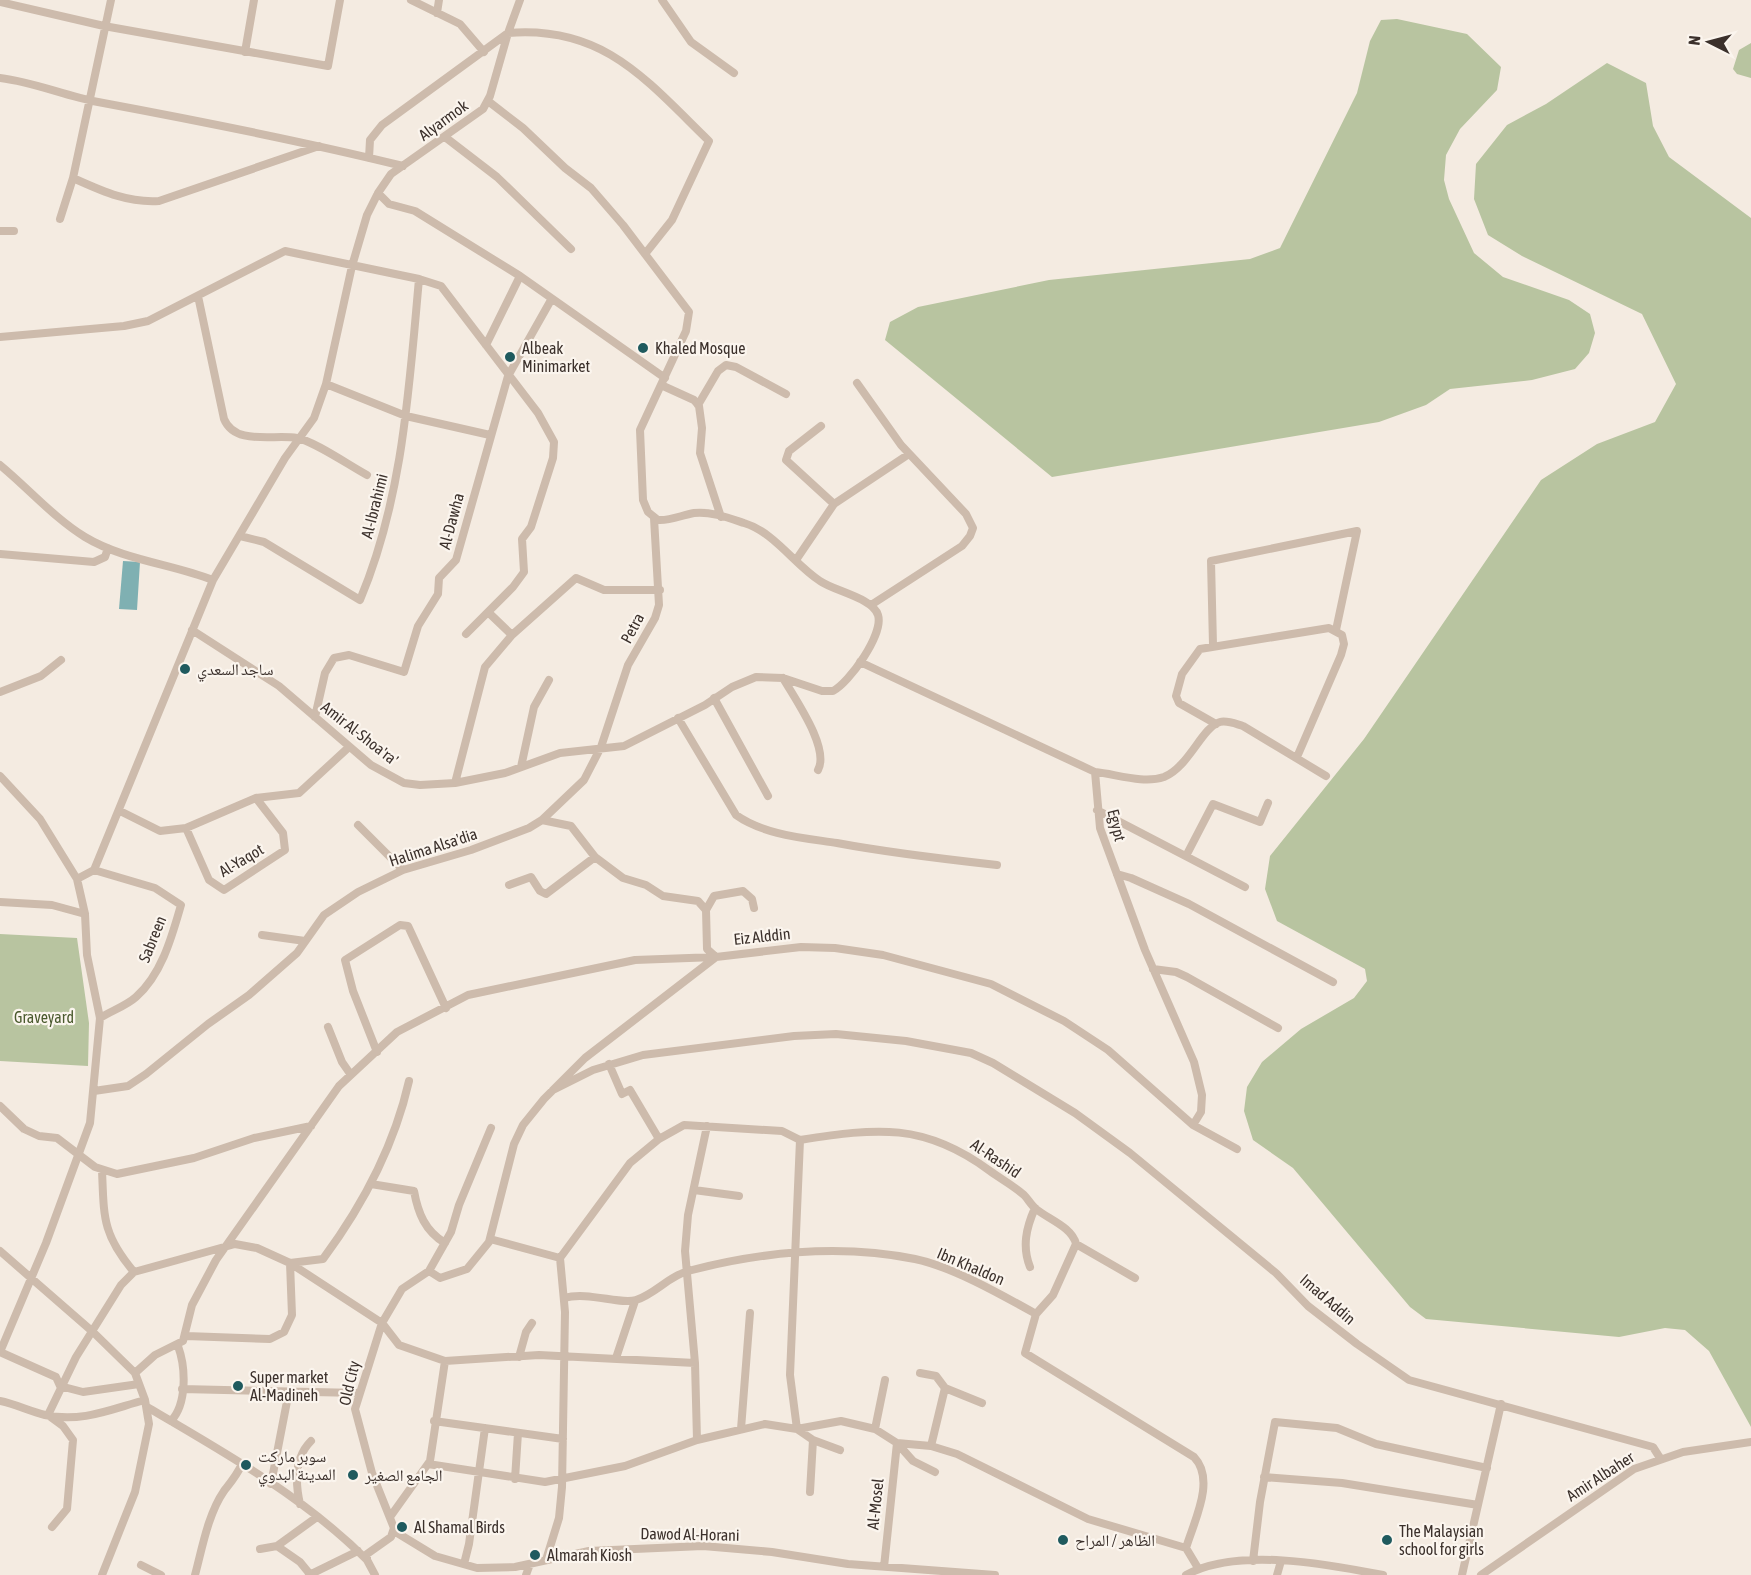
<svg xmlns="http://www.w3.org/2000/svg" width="1751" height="1575" font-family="'Asap Condensed','Noto Naskh Arabic',sans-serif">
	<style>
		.green { fill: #b8c4a0 }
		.water { fill: #7fb0b2 }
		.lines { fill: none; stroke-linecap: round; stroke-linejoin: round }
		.minor { stroke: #cdbbac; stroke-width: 8 }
		.poi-dot { fill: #1f5a5e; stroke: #fbf5ee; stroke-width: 2 }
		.labels { text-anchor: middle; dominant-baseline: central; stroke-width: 4.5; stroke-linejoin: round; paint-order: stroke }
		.street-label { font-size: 16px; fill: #3b302b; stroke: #fbf5ee }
		.poi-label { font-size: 16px; fill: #3b302b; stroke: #fbf5ee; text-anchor: start }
		.park-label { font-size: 16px; fill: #4a5a2e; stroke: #fbf5ee }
	</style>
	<rect width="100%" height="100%" fill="#f4ebe1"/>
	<path class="green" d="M1397,19L1467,34L1501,67L1497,90L1460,129L1446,155L1444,180L1449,199L1474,253L1503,277L1569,300L1590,314L1595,333L1589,353L1575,369L1532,380L1450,389L1426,405L1379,422L1052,477L885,340L890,322L918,307L1049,280L1250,259L1280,248L1357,93L1370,41L1381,20Z
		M1751,43V78L1737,74L1733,69L1739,50Z
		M1607,63L1646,83L1653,126L1669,157L1751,218V1427L1709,1351L1685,1330L1665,1328L1619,1337L1426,1319L1410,1307L1293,1168L1253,1140L1244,1111L1247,1087L1262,1062L1301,1029L1354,998L1367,981L1365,969L1277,921L1265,889L1270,856L1364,739L1541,480L1597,444L1655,422L1676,384L1642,314L1522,256L1488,235L1474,199L1476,164L1507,125L1546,104Z
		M0,934L77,938L89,1023L88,1066L0,1061Z"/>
	<path class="water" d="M123,561L140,562L137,610L119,609Z"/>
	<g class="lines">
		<path class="minor" d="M411,0L460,24L484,52
			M662,0L691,42L734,73
			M0,2L104,26L328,66L340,0
			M437,13L439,0
			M245,52L254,0
			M0,78C34,82 65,96 98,102C200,121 302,141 403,166
			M445,137L497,177L571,249
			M369,158L370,140L382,125L508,33L520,0
			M73,178C102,191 127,203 159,201L319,146
			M378,193L389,204L415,211L520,276L665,378
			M60,219L73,178L111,0
			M0,231H14
			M198,296L224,419C235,446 274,434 297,438C314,441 350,466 367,475
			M0,337L124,326L148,321L285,251L419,279L441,286L538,413L554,442L553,458L531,527L522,539L524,572L513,587L466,634
			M486,345L520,276
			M857,383L901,445L966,514L973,528L970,536L962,546L871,605
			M326,384L406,416L490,435
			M661,385L694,400L699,406L702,428L700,453L721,517
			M698,405L718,371L726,365L736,367L786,394
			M821,426L789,451L786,460L834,504
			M0,465C28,488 54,518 85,537C123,560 172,564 213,580
			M240,536L264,542L360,600C403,498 409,388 419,279
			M0,554L94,562L105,557L108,548
			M796,560L834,504L909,454
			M488,612L512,635
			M192,630L279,686L371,765L404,783L420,785L455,783L505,773L560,753L624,746L705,705L732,687L756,677L783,678L822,691H833C849,683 884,634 878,615C873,598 834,591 820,581C794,564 774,532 744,523C729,518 710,511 694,513C682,515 670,521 658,520L648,512L643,500L640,430L686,331L689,312L623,225L591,188L565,168L523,128L488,101
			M1213,645L1211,561L1357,531L1336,630
			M860,662L1095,772L1100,828L1145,950L1194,1062L1202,1095L1201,1112L1193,1125
			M783,678C795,699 830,748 818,770
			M0,692L41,676L61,660
			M714,698L768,796
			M315,717L325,673L334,658L349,655L404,672L418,626L438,594L439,578L456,560L508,376L551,300
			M678,718L736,815C764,835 805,838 837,843C890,853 943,859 997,865
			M1216,724L1179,703L1176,696L1182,674L1200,649L1329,628L1342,635L1344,644L1341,655L1297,757
			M521,767L534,707L549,680
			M1095,772C1116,774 1143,784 1164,777C1189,767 1202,727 1220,722C1227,720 1236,724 1243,726L1326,776
			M0,776L40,819L77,879L85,914L87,955L100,1018L90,1123L46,1243L0,1352
			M455,783L485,667L512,635L576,578L604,590H660
			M1097,810L1245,887
			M120,811L160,831L186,828L256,798L299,793L349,747
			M358,825L403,870
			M186,828L209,880L224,890L285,850L283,833L256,798
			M1186,856L1213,804L1260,822L1268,803
			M94,870L155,888L181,905C172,936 162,974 136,997C126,1006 111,1011 100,1018
			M1117,874L1131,878L1189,904L1333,982
			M77,879L94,870L213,580L285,458L314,418L326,384L352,266L367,215L378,193L391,174L483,109L490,96L508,33C604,25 647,81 709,141L672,220L645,254
			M509,885L531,877L540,891L546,894L595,857
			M0,902L52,905L85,914
			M706,910L714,896L743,891L752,899L754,908
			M262,935L305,941
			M1153,969L1176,972L1187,977L1278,1028
			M328,1027L342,1062L351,1075
			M377,1052L353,991L345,960L400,925L408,926L446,1008
			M609,1064L622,1094L630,1090L659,1139
			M553,1090L593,1070L643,1055L794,1036L836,1034L906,1041L971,1053L993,1063L1075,1113L1130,1153L1276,1273L1308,1306L1357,1344L1409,1380L1653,1447L1660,1458
			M94,1091L128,1086L146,1074L208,1024L249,995L297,953L324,915L358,892L403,870L471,850L529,828L542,820L584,780L601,747L628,665L655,618L659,605L654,518
			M0,1106L24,1129L39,1136L57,1138L95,1167L117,1174L194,1158L254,1138L311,1126
			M800,1140C877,1128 924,1122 990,1171C1001,1179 1014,1186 1024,1195C1028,1199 1031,1205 1036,1209C1048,1219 1072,1227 1076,1244L1053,1295L1036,1314
			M800,1140L790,1375L797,1429L813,1440L810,1492
			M102,1170C104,1217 102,1234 134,1272
			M371,1184L414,1191C418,1213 425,1231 445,1243
			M694,1190L739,1196
			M490,1239L560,1258L565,1312L562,1487L559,1518L546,1560
			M1076,1244L1135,1278
			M0,1251L93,1332L135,1373L145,1400L149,1424L135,1492L102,1575
			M560,1258L630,1163L659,1139L684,1125L782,1131L800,1140
			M1030,1267C1022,1247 1026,1228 1035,1208
			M429,1271L451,1232L459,1205L491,1128
			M564,1298C588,1291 620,1305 636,1300C655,1294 669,1276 688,1271C761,1252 841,1244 915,1259C953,1267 1002,1295 1036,1314L1025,1353L1194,1457C1216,1480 1194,1521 1186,1548
			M186,1336L270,1339L284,1332L292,1315L290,1263L323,1259C363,1205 394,1147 409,1081
			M0,1352L56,1377L60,1386L83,1392L139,1384
			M519,1357L526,1332L532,1323
			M616,1358L635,1301
			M135,1373L155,1355L183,1341L192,1305L216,1260L339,1086L397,1032L468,995L635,960L716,957L801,947L835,948L883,955L991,984L1064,1021L1108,1050L1193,1125L1237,1149
			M920,1373L936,1376L945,1388
			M182,1389L359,1393
			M0,1401C15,1404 29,1411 45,1415C82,1423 111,1409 145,1400
			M147,1407C224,1452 304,1497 367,1560
			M171,1421C187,1404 186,1368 178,1346
			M434,1421L563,1439
			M741,1429L750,1313
			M875,1429L885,1380
			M697,1440L695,1363L685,1251L688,1215L707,1126
			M813,1440L840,1450
			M897,1443L913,1461L935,1472
			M931,1446L945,1388L982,1403
			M428,1464L545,1482L625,1466L697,1440L765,1424L797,1429L841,1421L875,1429L897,1443L931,1446L957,1454L1088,1519L1186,1548L1198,1568
			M1264,1477L1342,1483L1478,1505
			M515,1479L518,1433
			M271,1484L289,1391
			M300,1504C295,1482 294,1458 311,1441
			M390,1517L430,1461L445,1361
			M52,1527L67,1509L73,1440L63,1426L48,1415L76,1357L121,1285L134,1272L235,1244L257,1248L290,1263L382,1323L399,1345L445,1361L539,1355L695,1363
			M394,1531L435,1556L477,1568L515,1567L589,1551L703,1546L772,1552L848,1564L995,1575
			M277,1546L300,1562L309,1573
			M260,1549L277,1546L317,1517
			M1253,1561L1260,1502L1275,1422L1337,1428L1376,1444L1487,1468
			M464,1564L469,1544L485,1428
			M141,1565L161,1575
			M884,1567L897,1443
			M195,1575C202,1549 208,1514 224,1491C231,1482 237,1475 242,1464
			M309,1575L358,1551
			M375,1575L367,1560V1554L391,1537L394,1528L372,1473L355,1409L382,1323L402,1289L429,1271L440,1278L467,1269L489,1242L514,1144L523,1125L544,1099L585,1058L716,957L707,949L706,910L698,901L663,896L646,885L623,878L595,857L571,826L542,820
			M526,1575L530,1564
			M1186,1575C1237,1547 1327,1564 1383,1575
			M1277,1575L1281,1561
			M1462,1575L1501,1404
			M1481,1575L1634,1469L1683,1452L1751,1442"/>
	</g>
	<g class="poi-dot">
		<circle cx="643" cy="348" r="6"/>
		<circle cx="510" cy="357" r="6"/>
		<circle cx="185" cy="669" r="6"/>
		<circle cx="238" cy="1386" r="6"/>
		<circle cx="246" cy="1465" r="6"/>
		<circle cx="353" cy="1475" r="6"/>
		<circle cx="402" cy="1527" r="6"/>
		<circle cx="1063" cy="1540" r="6"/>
		<circle cx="1387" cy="1540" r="6"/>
		<circle cx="535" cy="1555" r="6"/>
	</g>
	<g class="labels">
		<g class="street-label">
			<text transform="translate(443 120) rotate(-36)">Alyarmok</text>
			<text transform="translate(374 506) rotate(-76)">Al-Ibrahimi</text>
			<text transform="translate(451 521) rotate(-75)">Al-Dawha</text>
			<text transform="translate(632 628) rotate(-62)">Petra</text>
			<text transform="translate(360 733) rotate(38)">Amir Al-Shoa'ra'</text>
			<text transform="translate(1117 825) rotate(76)">Egypt</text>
			<text transform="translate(433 847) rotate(-18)">Halima Alsa'dia</text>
			<text transform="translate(241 860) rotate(-31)">Al-Yaqot</text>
			<text transform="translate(762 936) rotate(-6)">Eiz Alddin</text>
			<text transform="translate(152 939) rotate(-68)">Sabreen</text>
			<text transform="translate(996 1158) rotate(34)">Al-Rashid</text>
			<text transform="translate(971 1266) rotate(23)">Ibn Khaldon</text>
			<text transform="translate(1328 1299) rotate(41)">Imad Addin</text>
			<text transform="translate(349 1383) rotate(-77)">Old City</text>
			<text transform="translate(1600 1476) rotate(-33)">Amir Albaher</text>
			<text transform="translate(875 1504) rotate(-84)">Al-Mosel</text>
			<text transform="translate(690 1534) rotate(1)">Dawod Al-Horani</text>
		</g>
		<g class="poi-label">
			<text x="522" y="348">Albeak<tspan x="522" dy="18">Minimarket</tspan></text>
			<text x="655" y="348">Khaled Mosque</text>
			<text x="197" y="669">ساجد السعدي</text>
			<text x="250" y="1377">Super market<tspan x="250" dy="18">Al-Madineh</tspan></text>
			<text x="258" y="1456">سوبر ماركت<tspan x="258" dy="18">المدينة البدوي</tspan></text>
			<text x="365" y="1475">الجامع الصغير</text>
			<text x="414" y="1527">Al Shamal Birds</text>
			<text x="1399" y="1531">The Malaysian<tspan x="1399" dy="18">school for girls</tspan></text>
			<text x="1075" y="1540">الظاهر / المراح</text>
			<text x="547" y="1555">Almarah Kiosh</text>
		</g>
		<g class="park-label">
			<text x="44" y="1017">Graveyard</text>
		</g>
	</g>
	<g transform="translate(1709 42) rotate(276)" stroke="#fbf5ee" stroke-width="4.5" paint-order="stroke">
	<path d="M0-4.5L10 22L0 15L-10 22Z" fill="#3b302b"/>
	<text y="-9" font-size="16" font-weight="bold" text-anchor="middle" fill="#3b302b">N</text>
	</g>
</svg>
